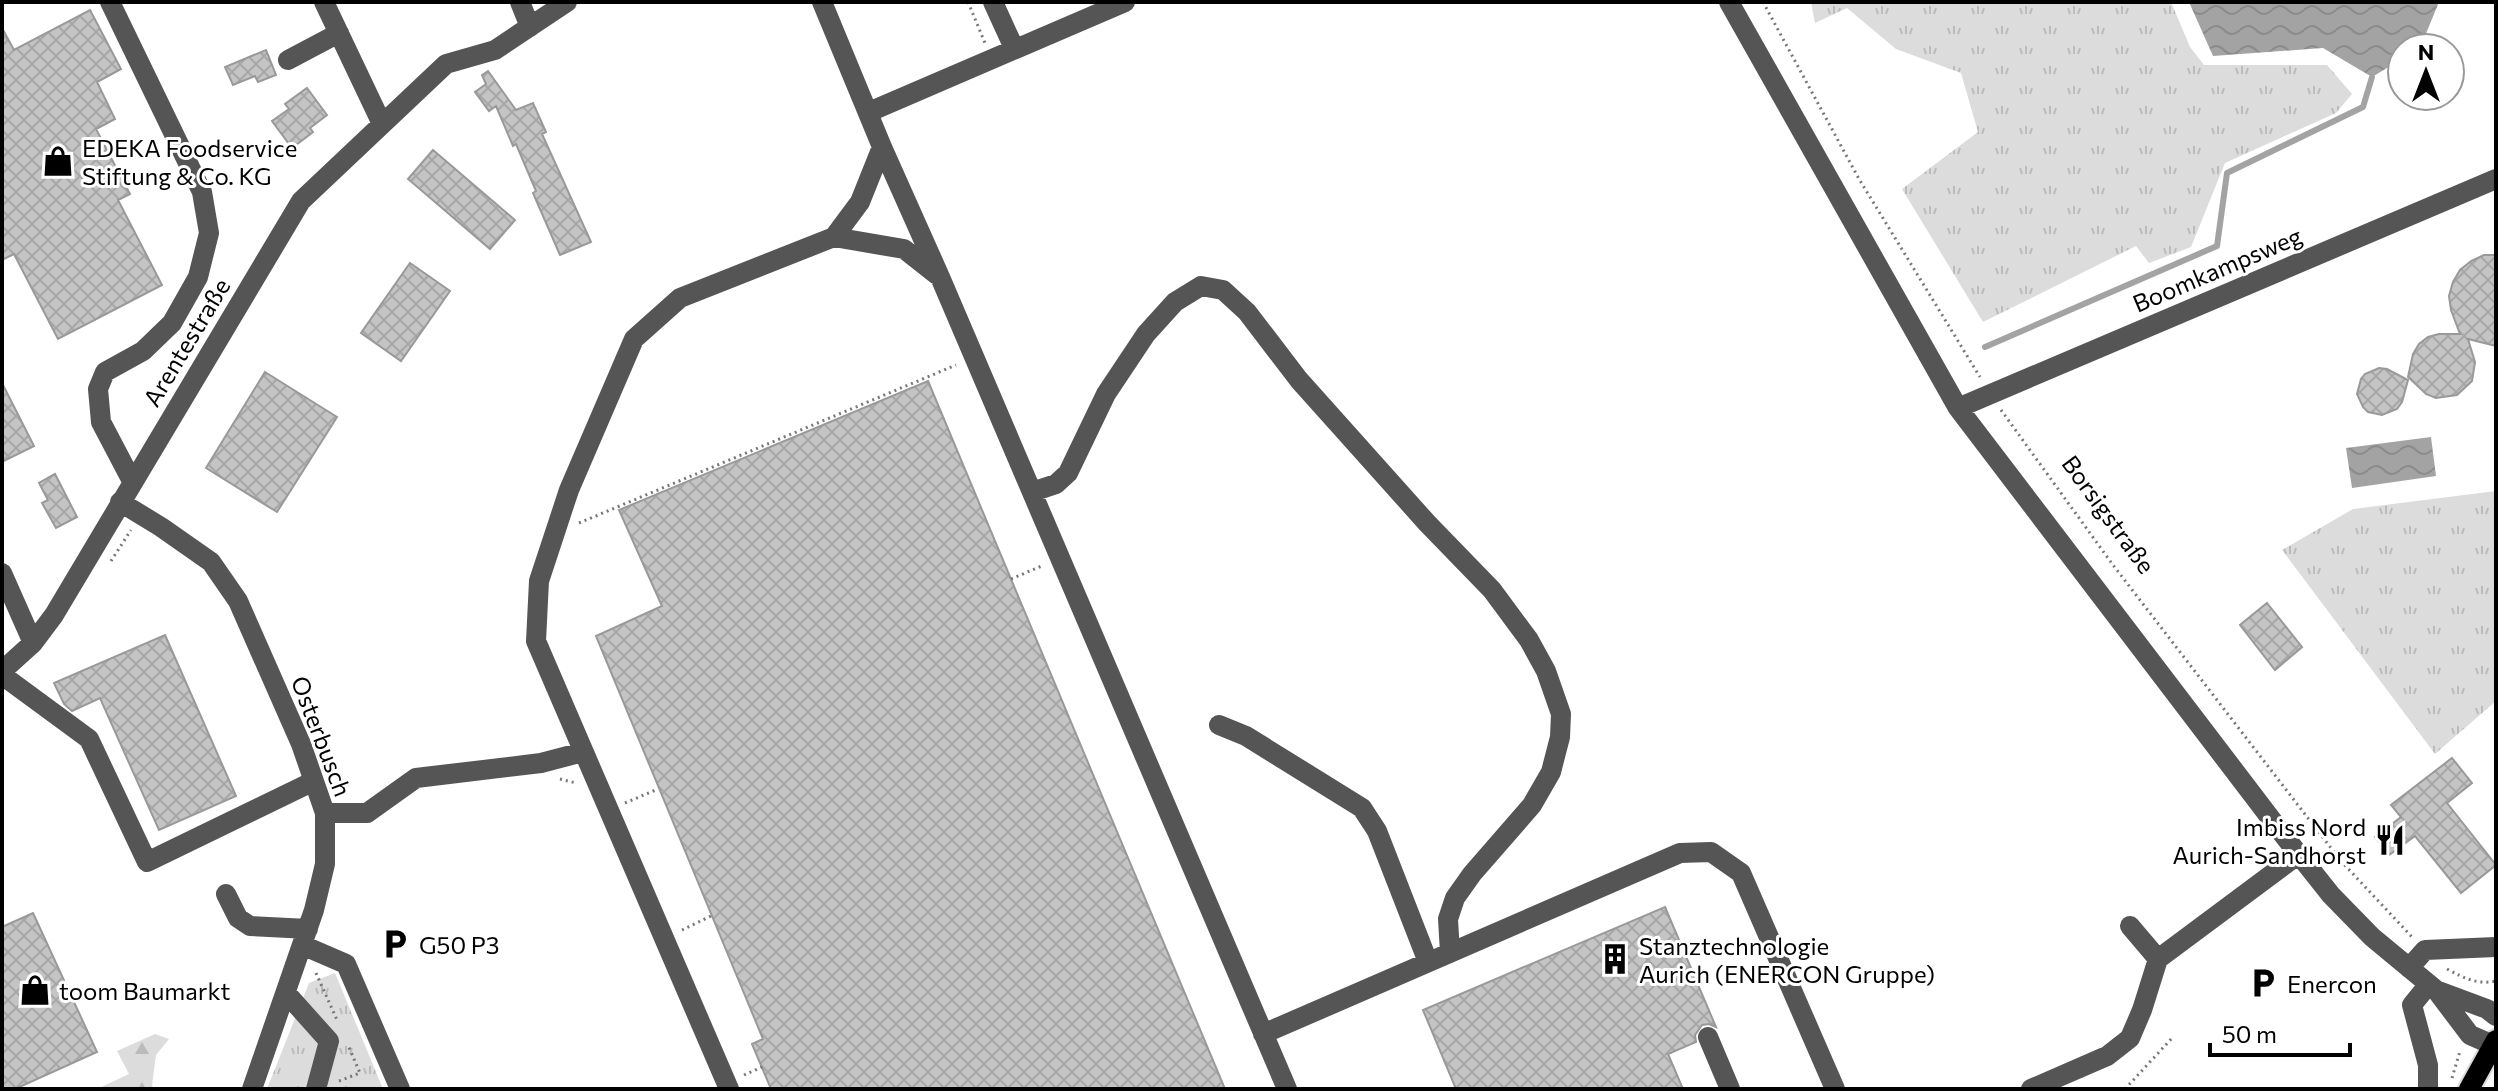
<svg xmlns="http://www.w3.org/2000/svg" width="2498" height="1091" font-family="Commissioner,sans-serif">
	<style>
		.grass { fill: url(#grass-tufts) }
		.forest { fill: url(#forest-firs) }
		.water { fill: url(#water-waves) }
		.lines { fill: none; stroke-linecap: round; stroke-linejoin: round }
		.stream { stroke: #a3a3a3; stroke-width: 6 }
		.building { fill: url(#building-cross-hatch); stroke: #999; stroke-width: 2 }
		.major-casing { stroke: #dbdbdb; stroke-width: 24 }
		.path { stroke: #777; stroke-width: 3; stroke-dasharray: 2 4; stroke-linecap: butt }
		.minor { stroke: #555; stroke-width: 20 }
		.major { stroke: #000; stroke-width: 20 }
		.labels { text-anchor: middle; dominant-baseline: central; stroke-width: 6; stroke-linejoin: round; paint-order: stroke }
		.poi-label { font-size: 24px; fill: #000; stroke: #fff; text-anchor: start }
		.street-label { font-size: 24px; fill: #000; stroke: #fff }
	</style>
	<defs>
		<pattern id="grass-tufts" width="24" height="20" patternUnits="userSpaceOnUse" patternTransform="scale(2)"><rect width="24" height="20" fill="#dcdcdc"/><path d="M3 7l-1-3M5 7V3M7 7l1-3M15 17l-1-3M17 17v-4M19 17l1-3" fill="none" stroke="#bbb"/></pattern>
		<pattern id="forest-firs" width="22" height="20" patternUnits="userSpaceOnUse" patternTransform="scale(2)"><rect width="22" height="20" fill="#dcdcdc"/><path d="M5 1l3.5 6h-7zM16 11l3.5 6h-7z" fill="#bbb"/></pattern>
		<pattern id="water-waves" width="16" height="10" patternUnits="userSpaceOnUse" patternTransform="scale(2)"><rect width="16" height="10" fill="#a3a3a3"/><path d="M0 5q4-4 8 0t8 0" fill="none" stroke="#8b8b8b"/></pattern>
		<pattern id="building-cross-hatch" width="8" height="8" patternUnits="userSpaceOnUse" patternTransform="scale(2)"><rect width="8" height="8" fill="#c4c4c4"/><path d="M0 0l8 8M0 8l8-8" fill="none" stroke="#a7a7a7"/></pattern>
	</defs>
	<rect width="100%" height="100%" fill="#fff"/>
	<path class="grass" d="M1811,2H2171L2190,47L2204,65H2327L2352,94L2336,113L2225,163L2191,247L2149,263L2136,246L1983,322L1902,189L1978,132L1961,73L1896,49L1847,8L1815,23Z
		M2496,491V701L2435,754L2282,550L2353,509Z
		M335,973L383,1089H267L309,983Z"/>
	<path class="forest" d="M155,1034L169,1039L156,1055L152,1085L154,1089H97L129,1074L117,1051Z"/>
	<path class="water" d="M2189,2H2439L2420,48H2402V59L2372,77L2323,48L2213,56Z
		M2431,437L2436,476L2352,488L2346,448Z"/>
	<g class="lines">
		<path class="stream" d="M1985,347L2217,246L2227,173L2363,107L2372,77"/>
	</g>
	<path class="building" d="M90,10L121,69L97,82L115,119L96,129L130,194L118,200L162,285L58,339L14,254L2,260V28L14,50Z
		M266,50L276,75L258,82L255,76L233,85L225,67Z
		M488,71L516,110L533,103L546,132L542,134L591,242L560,255L533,193L536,191L516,144L513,146L496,106L489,111L475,92L486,84L482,75Z
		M307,88L327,115L310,128L313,132L292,148L272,121L289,109L285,104Z
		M433,150L515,220L490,249L408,179Z
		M2484,255H2496V346L2468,339L2475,362L2472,381L2457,395L2436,398L2426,394L2408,377L2413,354L2419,344L2428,337L2439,334H2460L2451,310L2449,296L2453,282L2460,270L2471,261Z
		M410,263L450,291L401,361L361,333Z
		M2379,368L2387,369L2408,380L2402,402L2397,409L2382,415L2368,412L2363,407L2357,394L2361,379L2365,374Z
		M265,372L337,417L277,512L206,468Z
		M928,381L1008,572L1225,1089H771L752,1044L763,1039L596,636L662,606L619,510Z
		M2,383L34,446L2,462Z
		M55,474L77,517L56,528L42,503L48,500L39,483Z
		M2267,603L2302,647L2275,670L2240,625Z
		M165,635L236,796L159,830L100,698L72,711L64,704L54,683Z
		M2452,758L2472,783L2447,803L2496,865L2461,893L2415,836L2389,855L2375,837L2401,817L2391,805Z
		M1665,907L1716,1027L1709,1024L1702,1025L1695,1035L1696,1042L1668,1054L1683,1089H1456L1423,1010Z
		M33,913L97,1052L15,1089H2V927Z"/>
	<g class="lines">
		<defs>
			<path id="major" d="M2469,1089L2496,1040"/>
		</defs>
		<use href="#major" class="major-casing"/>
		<path class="path" d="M968,2L985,43
			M1763,2L1859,179L1980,377
			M2001,410L2113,565L2341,861L2412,937
			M579,523L956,365
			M111,561L131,530
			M1011,579L1044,565
			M560,779L576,783
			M625,803L658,789
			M682,930L711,916
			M2447,969C2464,978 2477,985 2496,981
			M316,973L337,1020
			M744,1075L762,1067
			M2452,1078L2460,1051
			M339,1081L360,1073L348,1045
			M2125,1089L2173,1037"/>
		<path class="minor" d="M110,2L202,192L209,233L198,277L172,323L143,351L105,372L98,389L101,422L132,481
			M324,2L382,124
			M520,2L530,27
			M822,2L882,147L940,277L1287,1089
			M993,2L1014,48
			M1729,2L1958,408L2281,832L2331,895L2372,937L2436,990L2470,1035L2493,1045
			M288,60L339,33
			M869,112L1125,2
			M834,237L860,202L882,147
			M1958,408L2496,179
			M1032,492L1056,484L1068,473L1106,394L1146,334L1175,302L1201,286L1223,290L1247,312L1299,380L1427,523L1492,590L1529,640L1546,671L1561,714L1560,737L1551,772L1532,805L1472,874L1455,898L1448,919L1450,953
			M120,502L161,527L211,562L238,601L301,744L325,813V864L314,910L252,1089
			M2,573L33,643
			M2,671L33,643L54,615L301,201L446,64L495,50L567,2
			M2,675L89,739L147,862L314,781
			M1219,725L1246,736L1362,808L1377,831L1428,962
			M325,813H367L416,778L541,763L583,752
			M226,894L238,918L250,926L308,929
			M2130,926L2158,959
			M302,945L346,964L400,1089
			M2409,968L2425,950L2496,947
			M2436,990L2487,1009L2496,1016
			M286,993L329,1041L316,1089
			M1263,1034L1680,853L1711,852L1741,873L1835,1089
			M1708,1037L1730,1089
			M729,1089L536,641L539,581L569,490L634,339L680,298L834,237L904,249L937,275
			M2031,1089L2107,1056L2130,1038L2142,1010L2158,959L2299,854
			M2428,1089V1065L2412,1005L2429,984"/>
		<use href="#major" class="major"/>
	</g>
	<defs>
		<symbol id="shop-bare" viewBox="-9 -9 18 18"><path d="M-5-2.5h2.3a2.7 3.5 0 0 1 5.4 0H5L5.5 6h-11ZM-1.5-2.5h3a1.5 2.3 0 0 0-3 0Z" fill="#000" stroke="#fff" stroke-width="2.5" paint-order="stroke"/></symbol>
		<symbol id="restaurant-bare" viewBox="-9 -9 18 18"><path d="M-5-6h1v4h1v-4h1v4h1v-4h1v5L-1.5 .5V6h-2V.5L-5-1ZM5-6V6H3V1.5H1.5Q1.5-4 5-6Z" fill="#000" stroke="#fff" stroke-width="2.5" paint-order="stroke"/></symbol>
		<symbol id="parking-bare" viewBox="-9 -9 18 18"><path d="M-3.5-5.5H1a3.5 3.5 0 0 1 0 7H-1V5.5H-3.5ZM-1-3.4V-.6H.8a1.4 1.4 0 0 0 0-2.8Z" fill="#000" stroke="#fff" stroke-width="2.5" paint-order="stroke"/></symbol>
		<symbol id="building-bare" viewBox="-9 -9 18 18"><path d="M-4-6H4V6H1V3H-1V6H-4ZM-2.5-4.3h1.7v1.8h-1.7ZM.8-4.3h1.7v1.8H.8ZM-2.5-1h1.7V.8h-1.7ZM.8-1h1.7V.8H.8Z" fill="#000" stroke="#fff" stroke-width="2.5" paint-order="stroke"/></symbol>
	</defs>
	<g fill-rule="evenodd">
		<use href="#shop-bare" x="36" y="139" width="44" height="44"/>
		<use href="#restaurant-bare" x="2368" y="818" width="44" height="44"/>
		<use href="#parking-bare" x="373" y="922" width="44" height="44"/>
		<use href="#building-bare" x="1593" y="937" width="44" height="44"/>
		<use href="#parking-bare" x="2241" y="961" width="44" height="44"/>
		<use href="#shop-bare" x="13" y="968" width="44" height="44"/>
	</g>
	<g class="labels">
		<g class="poi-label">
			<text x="82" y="147">EDEKA Foodservice<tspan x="82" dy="28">Stiftung &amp; Co. KG</tspan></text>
			<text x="2366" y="826" text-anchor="end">Imbiss Nord<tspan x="2366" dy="28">Aurich-Sandhorst</tspan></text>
			<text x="419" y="944">G50 P3</text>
			<text x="1639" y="945">Stanztechnologie<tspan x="1639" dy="28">Aurich (ENERCON Gruppe)</tspan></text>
			<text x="2287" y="983">Enercon</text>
			<text x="59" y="990">toom Baumarkt</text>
		</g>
		<g class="street-label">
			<text transform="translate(2217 269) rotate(-23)">Boomkampsweg</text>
			<text transform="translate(186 342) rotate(-59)">Arentestraße</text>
			<text transform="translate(2109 514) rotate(54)">Borsigstraße</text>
			<text transform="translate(322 736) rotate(69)">Osterbusch</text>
		</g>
	</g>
	<rect width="2498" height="1091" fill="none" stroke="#000000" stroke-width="8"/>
	<g transform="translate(2426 72)"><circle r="38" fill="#ffffff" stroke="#999999" stroke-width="2"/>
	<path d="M0-6L14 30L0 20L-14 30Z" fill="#000000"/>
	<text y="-12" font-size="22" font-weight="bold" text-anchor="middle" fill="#000000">N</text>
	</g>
	<path d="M2210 1043v12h140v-12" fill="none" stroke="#000000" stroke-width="4"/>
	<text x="2222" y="1043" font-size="24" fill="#000000" stroke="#ffffff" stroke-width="6" paint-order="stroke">50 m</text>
</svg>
